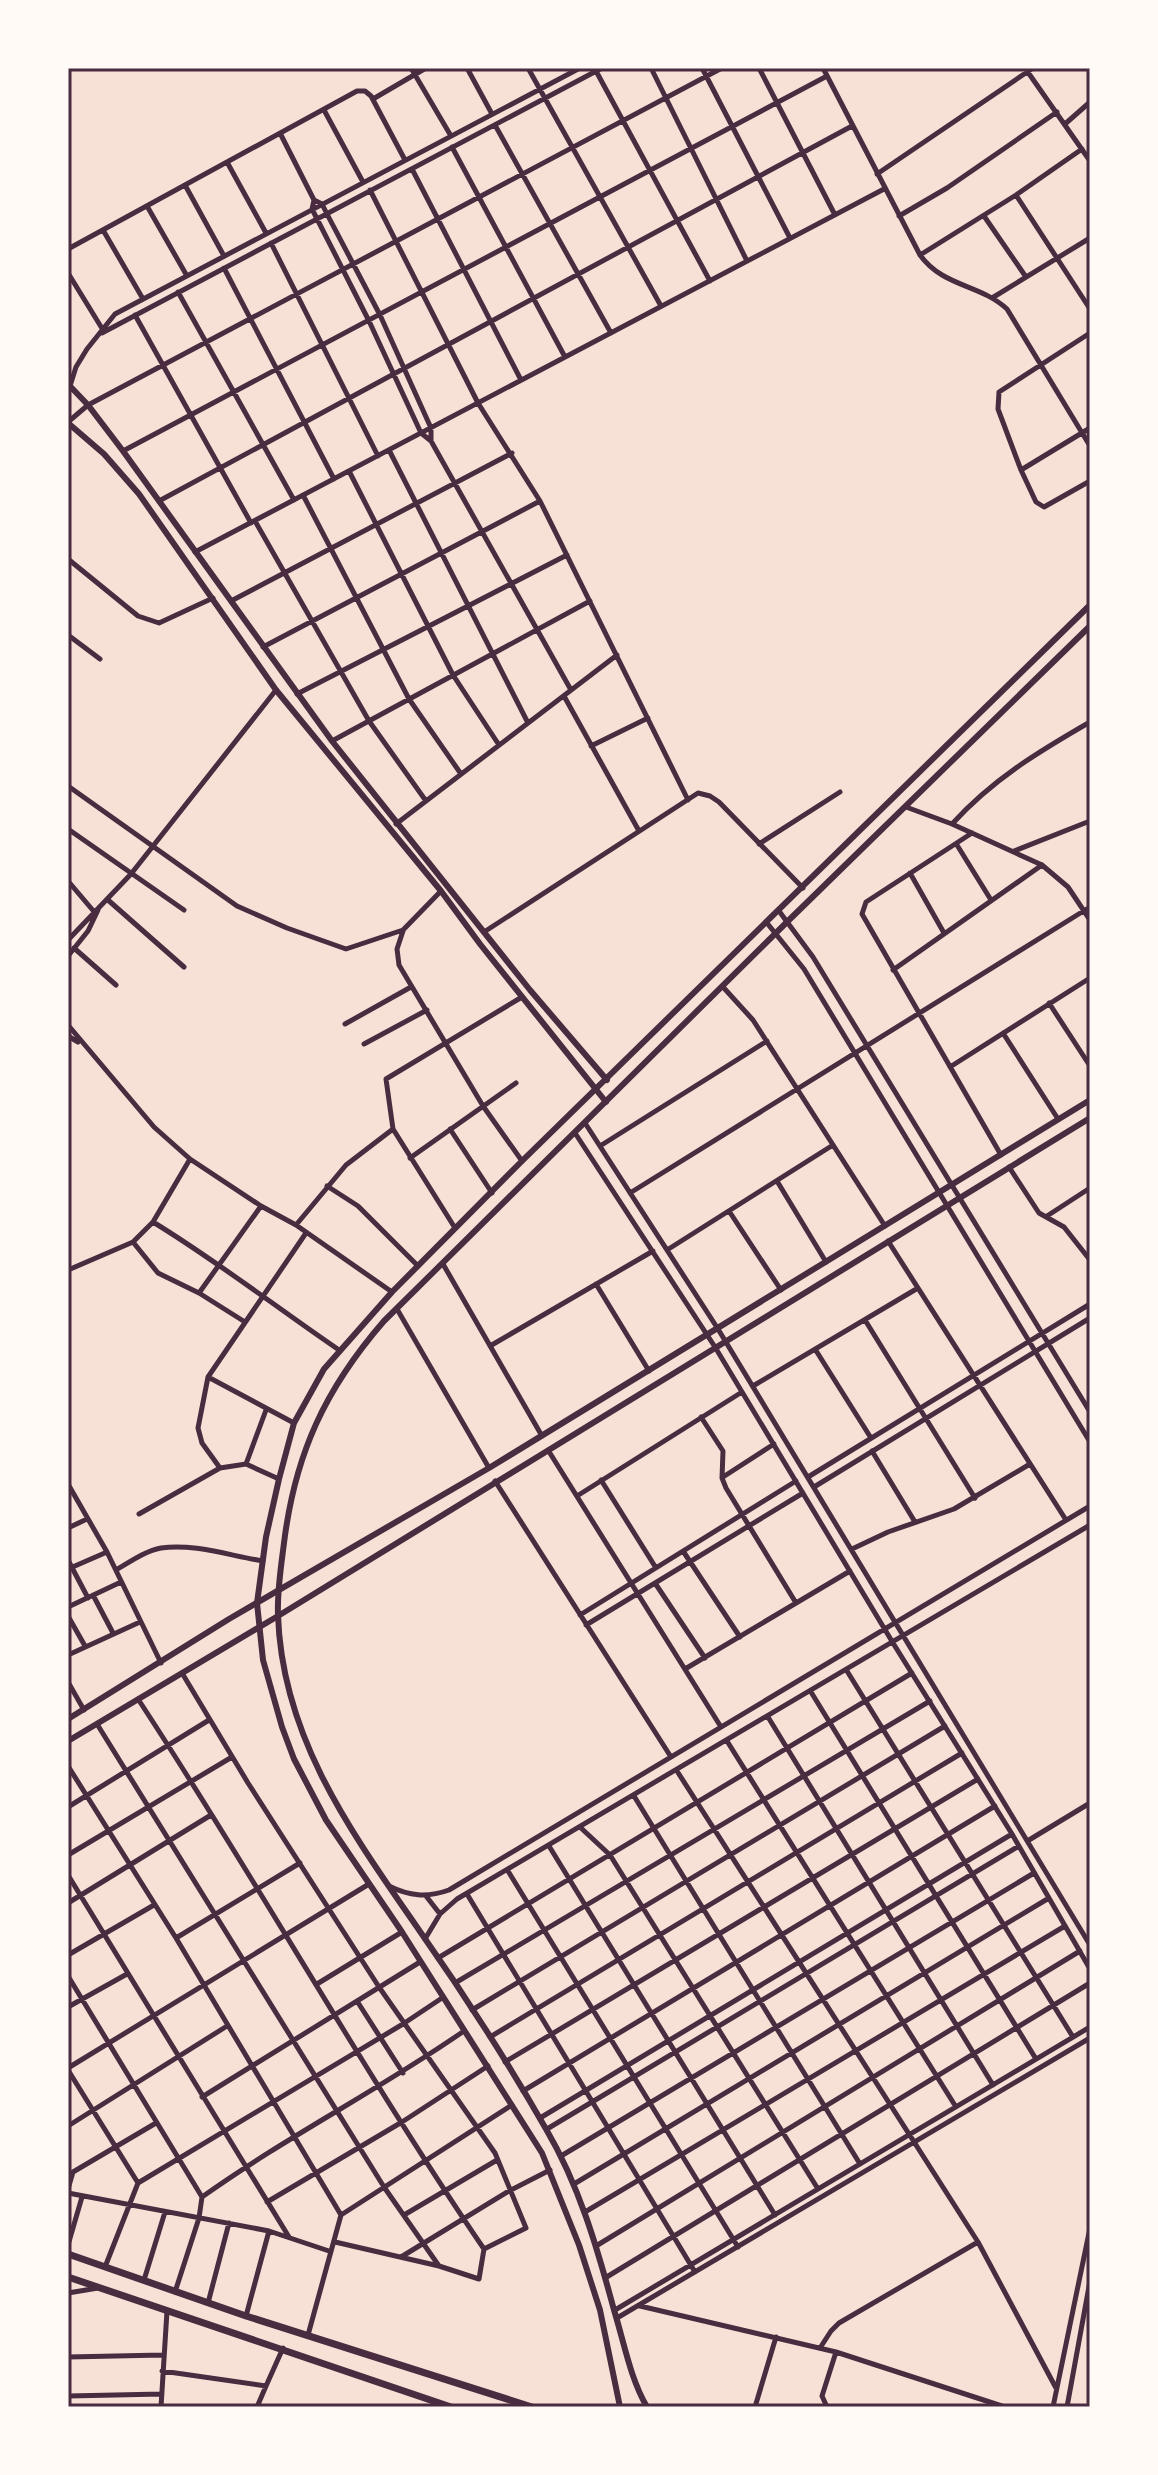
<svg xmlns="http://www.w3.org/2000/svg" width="1158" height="2475" font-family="Karla,sans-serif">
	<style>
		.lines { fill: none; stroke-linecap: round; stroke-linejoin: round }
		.minor { stroke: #4a2c40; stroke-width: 5 }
		.tertiary { stroke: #4a2c40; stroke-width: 6 }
		.secondary { stroke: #4a2c40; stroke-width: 6 }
		.primary { stroke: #4a2c40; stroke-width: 7 }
		.neatline { fill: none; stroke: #4a2c40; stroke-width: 3 }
	</style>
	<rect width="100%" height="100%" fill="#f7e1d7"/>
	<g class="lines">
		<path class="minor" d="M411,68L451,136
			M467,68L492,114
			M528,68L661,306
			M651,68L747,261
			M702,68L790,238
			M759,68L835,215
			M823,68L920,255C943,287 980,284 1007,309L1090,446
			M1025,68L1090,161
			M596,71L710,281
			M373,99L426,68
			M324,110L363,182
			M1065,124L1090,102
			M495,125L611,333
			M280,133L314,200L322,204L327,214L380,315L431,428V441
			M452,147L565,357
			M227,162L266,233
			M412,169L521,380
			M877,174L1033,68
			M185,185L224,256
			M370,190L478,403L540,501L688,800
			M1016,195L1090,309
			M314,200L312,209L369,321L421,433L431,441L571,690
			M147,206L187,276
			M899,216L947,188L1057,112
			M984,216L1026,277
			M103,230L143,299
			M271,243L378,456
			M68,249L357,91H365L371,96L405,160
			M920,255L1016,195L1082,149
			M224,268L334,479
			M68,273L103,330
			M178,292L294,500
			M992,298L1090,238
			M135,315L251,523
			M102,333L602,68
			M70,386L76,367L87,349L115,314L580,68
			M68,422L88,405L722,68
			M1090,428L1021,470L1036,502L1044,507L1090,481
			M389,450L528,723
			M123,451L827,76
			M1021,470L998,409L999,392L1090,333
			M349,471L453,675L499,745
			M303,495L409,699L461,774
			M159,501L852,126
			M255,521L369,721L426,801
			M195,552L884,189
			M68,559L138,616L159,623L213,598
			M231,601L512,453
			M68,635L100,659
			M263,647L540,501
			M297,694L567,555
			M564,696L639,831
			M332,741L590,601
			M591,746L648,718
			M68,786L237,906L287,928L346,949L403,930L441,891
			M906,807L952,824L1042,865L1068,887L1090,920
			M396,824L617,655
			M952,824C993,779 1038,752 1090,722
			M68,829L184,910
			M972,833L866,902L862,914L1001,1155
			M759,844L840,792
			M957,845L991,900
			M1014,851L1090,821
			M910,873L944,933
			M68,881L96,914
			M108,900L184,967
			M779,911L813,957L1090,1412
			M767,923L804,969L1090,1442
			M403,931L397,949L399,965L483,1106L522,1161
			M484,932L698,793L710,796L719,802L803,888
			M68,940L131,874L276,690
			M74,948L116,985
			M68,956L88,931L98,910
			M893,970L1042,865
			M723,987L753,1020L885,1226
			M1049,1003L1090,1066
			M345,1024L411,987
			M68,1025L154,1127L190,1159L261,1206L296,1225L392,1292
			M1003,1033L1058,1119
			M68,1036L78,1042
			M364,1044L427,1010
			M950,1067L1090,978
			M585,1123L718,1329L1090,1945
			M450,1129L492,1193
			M575,1133L715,1347L893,1643L1012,1834L1090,1969
			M600,1146L767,1041
			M410,1158L516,1083
			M1009,1167L1039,1213L1064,1227L1090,1260
			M777,1181L826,1262
			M327,1186L358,1206L418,1266
			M630,1193L1090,907
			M729,1211L781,1290
			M1047,1216L1090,1188
			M153,1222C217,1261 276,1307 339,1350
			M296,1225L346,1165L393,1129
			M455,1228L393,1129L386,1079L522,997
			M888,1241L1066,1520
			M133,1242L158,1273L199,1293L245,1322
			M667,1250L833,1145
			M443,1264L542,1436
			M68,1270L133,1242L153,1222L190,1159
			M596,1284L649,1371
			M199,1293L261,1206
			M397,1309L489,1468
			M865,1320L975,1498
			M490,1346L653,1251
			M815,1349L871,1438
			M208,1377L294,1423
			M753,1386L918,1288
			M701,1417L723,1451L722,1478L726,1488L796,1603
			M548,1450L721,1727
			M872,1451L915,1522
			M246,1464L266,1410
			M220,1468L202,1443L198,1428L208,1377L306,1233
			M723,1477L774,1444
			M808,1477L1090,1304
			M601,1480L656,1568
			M495,1481L671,1757
			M68,1484L107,1552L161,1663
			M814,1487L1090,1318
			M577,1496L742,1392
			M139,1514L220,1468L246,1464L279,1479
			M68,1528L87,1519
			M852,1549L888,1532L954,1509L1030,1464
			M683,1551L740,1637
			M68,1560L88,1598
			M68,1569L107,1552
			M116,1570C130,1562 145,1551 161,1548C193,1543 231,1556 263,1561
			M655,1583L705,1658
			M93,1595L113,1633
			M68,1607L121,1582
			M580,1615L796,1481
			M68,1616L85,1646
			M586,1625L803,1493
			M68,1655L140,1622
			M685,1669L850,1571
			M847,1671L1073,2037
			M182,1673L248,1783L379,1987L495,2153L526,2228L484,2249
			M68,1682L84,1710
			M811,1692L1036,2059
			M768,1717L993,2085
			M97,1724L384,2187L439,2266L479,2279L484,2249C362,2070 257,1880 138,1699
			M727,1741L956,2107
			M68,1766L176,1938L341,2215
			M677,1771L978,2242L1056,2388
			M634,1796L860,2164
			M68,1807L209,1720
			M581,1828L610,1855L818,2189
			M1029,1840L1090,1803
			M549,1846L775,2215
			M68,1855L232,1757
			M508,1871L738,2247
			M68,1875L289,2237
			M389,1886C409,1896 427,1898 449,1890L1090,1506
			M467,1894L695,2272
			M426,1896L440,1914
			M68,1903L211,1815
			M176,1938L300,1863
			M425,1939L440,1914L457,1899L1090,1525
			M68,1955L154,1905
			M438,1958L912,1673
			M68,1976L202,2197L199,2218L175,2292
			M455,1983L930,1701
			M317,1984L402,1932
			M357,2001L403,2073
			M68,2007L127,1974
			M472,2010L945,1726
			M490,2037L962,1753
			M505,2062L978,1779
			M68,2068L369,1884
			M68,2070L138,2183
			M523,2091L995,1806
			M202,2097L420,1962
			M540,2118L1012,1834
			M68,2126L227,2026
			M547,2129L1019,1846
			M561,2156L1034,1873
			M574,2184L1049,1898
			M68,2189L73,2172L156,2123
			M68,2193L269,2231L329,2251
			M202,2197C286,2137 379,2090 464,2031
			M267,2202L402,2122L488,2066
			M585,2212L1065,1926
			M404,2215L497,2160
			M335,2242L439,2266
			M68,2245L82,2197
			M596,2246L1080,1951
			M401,2257L509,2191L550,2170
			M105,2267L138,2183L403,2024L442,1998
			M605,2278L1090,1983
			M144,2280L165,2212
			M68,2293L98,2288
			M208,2303L229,2223
			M640,2306L836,2352L1005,2407
			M615,2310L1090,2027
			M246,2316L269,2231
			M617,2318L1090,2038
			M308,2335L341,2215L512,2105
			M820,2348L831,2331L839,2323L978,2242
			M68,2357L163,2355
			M162,2371L266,2386L283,2348
			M68,2396L162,2394
			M161,2407L167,2311
			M257,2407L266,2386
			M755,2407L776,2337
			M827,2407L822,2396L836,2352
			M1053,2407L1090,2228
			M1067,2407L1090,2281"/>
		<path class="tertiary" d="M68,384L88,405L123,451L332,741L530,990L607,1080
			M68,423L104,454L139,494L276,690L441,891L480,944L606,1102
			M68,1719L229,1619L489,1468L1090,1100
			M68,1741L278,1616L1090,1118"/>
		<path class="secondary" d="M620,2407L600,2310L579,2245L542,2153L402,1932L326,1820L294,1759L282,1727L263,1660L257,1603L266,1537L279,1479L294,1423L324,1369L392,1292L522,1161L1090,605
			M647,2407C630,2378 624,2342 614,2310C597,2247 579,2185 546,2129C507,2061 464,1994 419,1930C352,1833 282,1738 278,1615C277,1591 281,1567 284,1543C295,1454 325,1389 384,1321L788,921L1090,626"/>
		<path class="primary" d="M68,2254L246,2316L532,2407
			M68,2277L451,2407"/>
	</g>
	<rect width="1158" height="2475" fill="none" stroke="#fffaf5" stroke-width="140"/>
	<rect x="70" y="70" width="1018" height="2335" class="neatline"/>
</svg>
